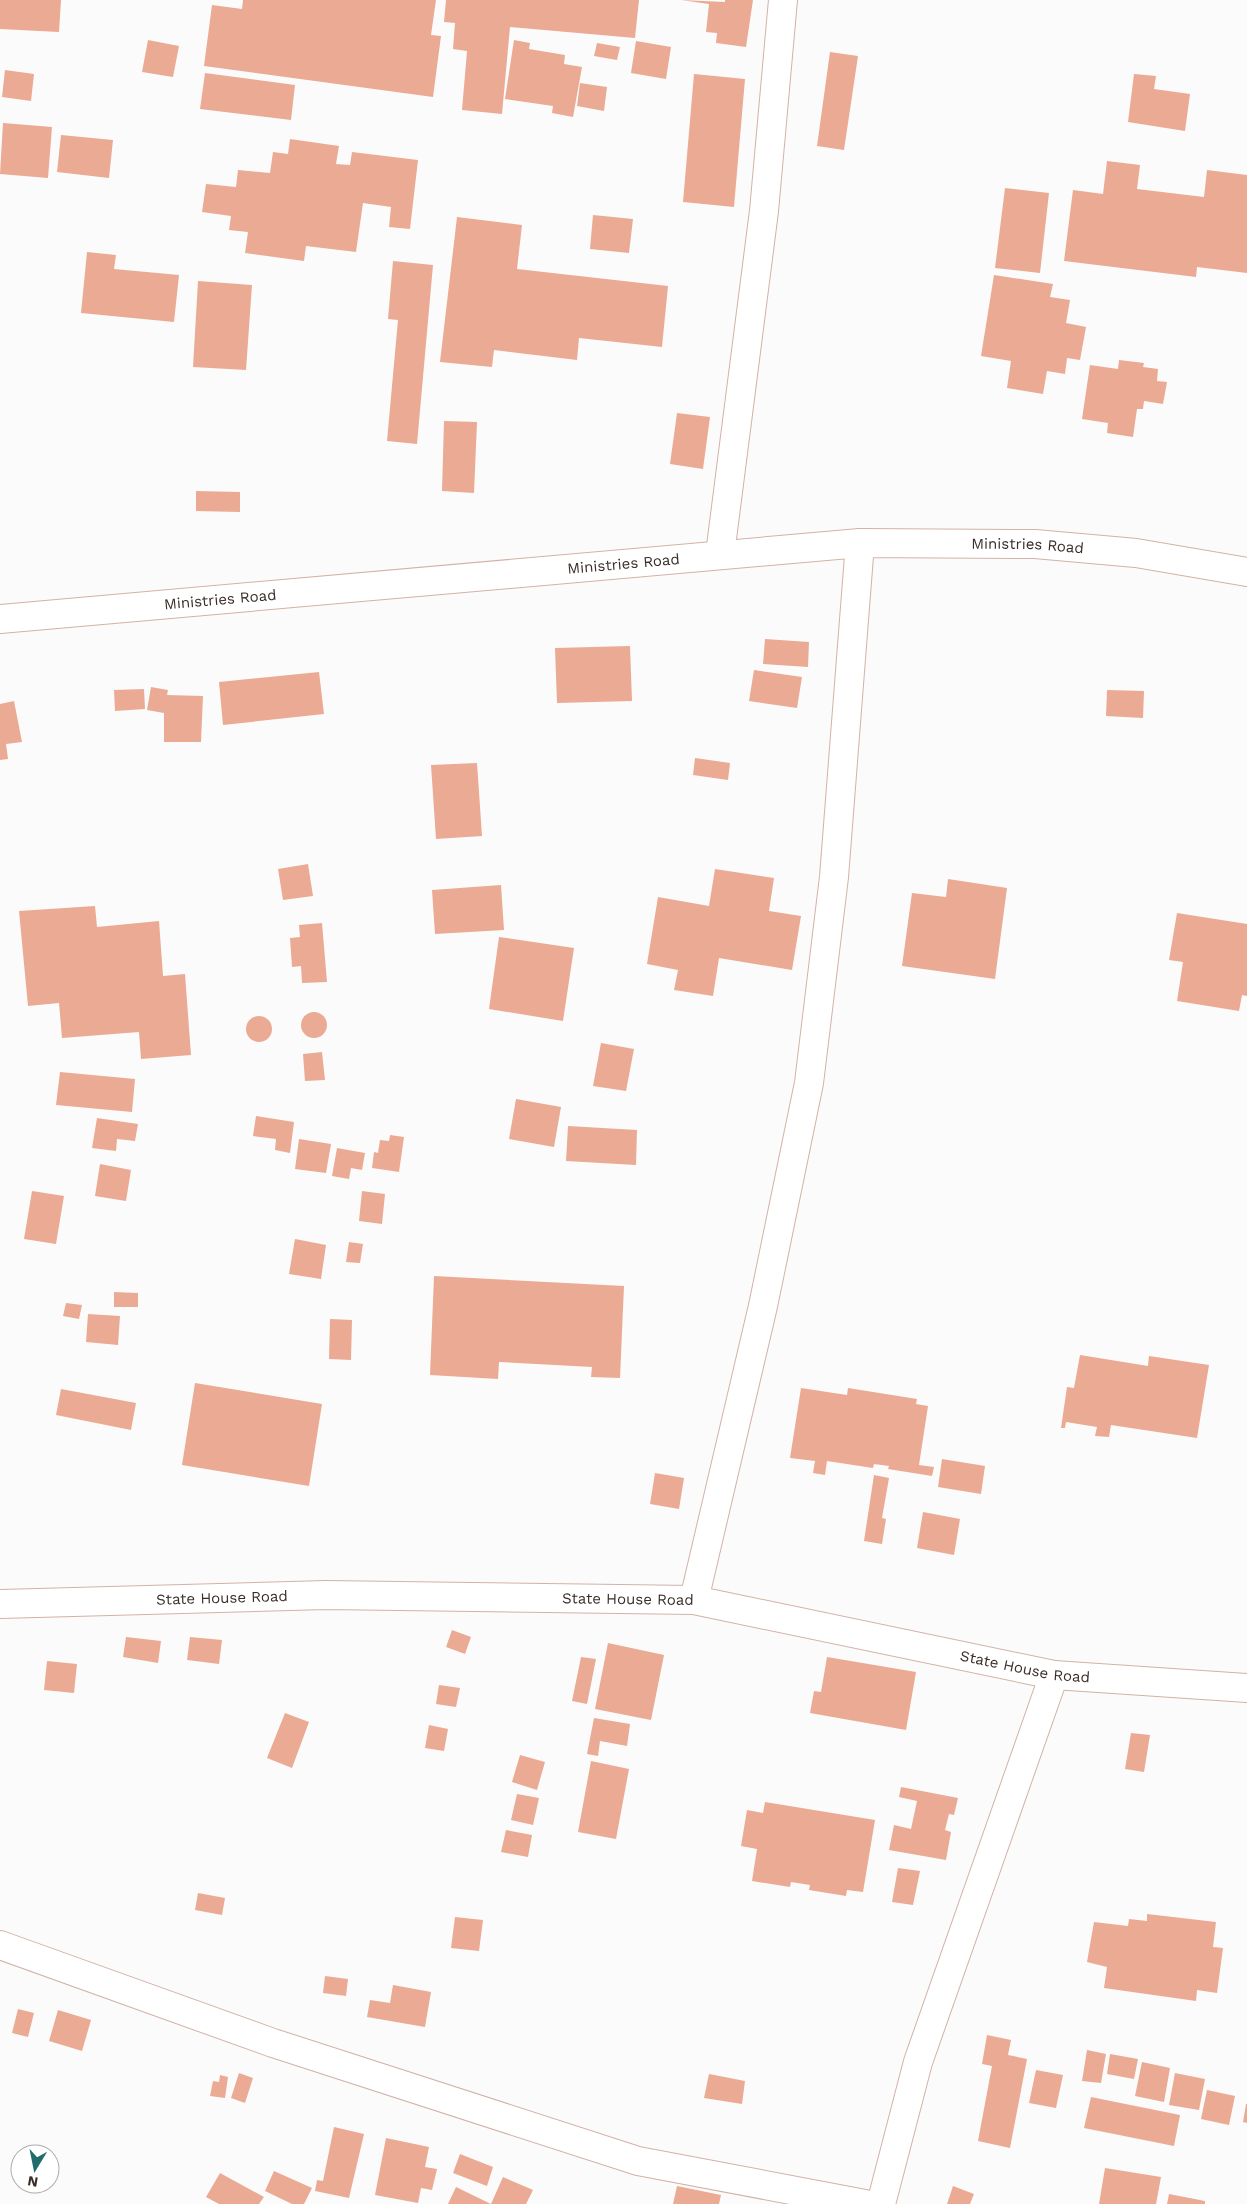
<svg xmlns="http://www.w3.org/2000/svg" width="1247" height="2204" font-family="'Work Sans',sans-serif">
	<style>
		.building { fill: #ebaa93 }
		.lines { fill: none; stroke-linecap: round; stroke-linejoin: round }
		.minor-casing { stroke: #d2b2a7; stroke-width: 30 }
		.secondary-casing { stroke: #d2b2a7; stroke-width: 30 }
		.primary-casing { stroke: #d2b2a7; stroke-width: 30 }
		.minor { stroke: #fff; stroke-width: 28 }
		.secondary { stroke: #fff; stroke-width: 28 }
		.primary { stroke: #fff; stroke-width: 28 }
		.labels { text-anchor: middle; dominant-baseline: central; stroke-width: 4; stroke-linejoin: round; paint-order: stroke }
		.street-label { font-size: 15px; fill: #3a2d29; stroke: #fff }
	</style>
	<rect width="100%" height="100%" fill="#fbfbfb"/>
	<path class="building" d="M0,0H61L59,32L0,29Z
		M243,0H436L431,35L441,36L433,97L204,66L212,5L242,9Z
		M446,0H639L635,38L510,27L502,114L462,110L467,51L453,49L455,23L444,22Z
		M681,0L725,2V0H753L746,47L716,43L717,33L706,32L709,4Z
		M148,40L179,46L173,77L142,72Z
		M514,40L530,43L529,49L565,55L564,64L582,67L573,117L552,113L553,106L505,99Z
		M636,41L671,47L666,79L631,73Z
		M597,43L620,47L617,60L594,56Z
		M830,52L858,56L844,150L817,146Z
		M5,70L34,74L31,101L2,97Z
		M205,73L295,85L291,120L200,109Z
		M694,74L745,79L734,207L683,202Z
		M1134,74L1156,76L1154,89L1190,94L1185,131L1128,122Z
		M580,83L607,87L604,111L577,106Z
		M3,123L52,127L48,178L0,174Z
		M61,135L113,140L109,178L57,172Z
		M290,139L339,146L336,164L350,165L352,152L418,160L410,229L389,227L391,207L363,203L356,252L306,246L304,261L245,253L248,232L229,230L231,216L202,212L206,184L236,187L238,170L270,173L273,152L288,154Z
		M1107,161L1140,165L1137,189L1204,197L1207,170L1247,175V273L1197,267L1196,277L1064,261L1073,190L1103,194Z
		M1005,188L1049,193L1040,273L995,268Z
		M593,215L633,219L629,253L590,249Z
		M457,217L522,225L517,269L668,286L662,347L579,338L577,360L494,350L492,367L440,362Z
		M87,252L116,255L114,269L179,275L174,322L81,313Z
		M393,261L433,265L417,444L387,441L398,320L388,319Z
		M994,275L1053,284L1050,297L1070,300L1066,323L1086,327L1080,360L1067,358L1065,374L1047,371L1043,394L1007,388L1011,361L981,356Z
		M198,281L252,285L246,370L193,367Z
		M1119,360L1144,363L1143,367L1158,369L1157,381L1167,382L1163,404L1144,401L1143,409H1137L1133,437L1107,433L1108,423L1082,419L1090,365L1118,369Z
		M677,413L710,417L703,469L670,464Z
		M444,421L477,422L474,493L442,491Z
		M196,491L240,492V512L196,511Z
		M765,639L809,642L808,667L763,664Z
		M630,646L632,701L557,703L555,648Z
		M754,670L802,677L797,708L749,701Z
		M319,672L324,714L223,725L219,682Z
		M151,687L168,690L167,695L203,696L201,742H164V713L147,710Z
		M144,689L145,709L115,711L114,690Z
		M1107,690L1144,691L1143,718L1106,716Z
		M14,701L22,742L6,744L8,759L0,760V704Z
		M695,758L730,763L728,780L693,775Z
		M477,763L482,836L436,839L431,765Z
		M308,864L313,896L283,900L278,869Z
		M715,869L774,878L769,911L801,916L792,970L719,958L713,996L674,990L678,970L647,964L658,897L709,906Z
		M948,879L1007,888L995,979L902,966L912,893L946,897Z
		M501,885L504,930L435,934L432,890Z
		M95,906L97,927L159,921L163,976L185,974L191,1055L141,1059L139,1032L62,1038L59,1003L28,1006L19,911Z
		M1177,913L1247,924V996L1242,995L1239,1011L1177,1001L1183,962L1169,960Z
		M322,923L327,982L302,983L301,966L292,967L290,938L300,937L299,925Z
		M499,937L574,948L563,1021L489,1009Z
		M301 1025a13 13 0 1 1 26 0a13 13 0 1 1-26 0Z
		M246 1029a13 13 0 1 1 26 0a13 13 0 1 1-26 0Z
		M601,1043L634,1049L626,1091L593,1086Z
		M322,1052L325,1080L305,1081L303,1054Z
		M60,1072L135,1079L132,1112L56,1105Z
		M516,1099L561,1107L554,1147L509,1139Z
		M256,1116L294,1122L290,1153L275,1150L276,1139L253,1136Z
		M97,1118L138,1124L135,1141L117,1139L116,1151L92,1148Z
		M568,1126L637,1130L636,1165L566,1161Z
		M390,1135L404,1137L399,1172L372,1168L374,1152L378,1153L380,1140L389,1141Z
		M299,1139L331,1144L326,1173L295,1169Z
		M337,1148L365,1153L362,1170L351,1168L349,1179L332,1176Z
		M100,1164L131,1170L126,1201L95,1196Z
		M32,1191L64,1196L56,1244L24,1239Z
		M362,1191L385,1194L382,1224L359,1221Z
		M295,1239L326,1245L321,1279L289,1274Z
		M349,1242L363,1244L360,1263L346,1262Z
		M434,1276L624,1286L620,1378L591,1377L592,1367L499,1362L498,1379L430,1375Z
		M114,1292L138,1293V1307H114Z
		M66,1303L82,1305L79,1319L63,1316Z
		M88,1314L120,1316L118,1345L86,1342Z
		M330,1319L352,1320L351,1360L329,1359Z
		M1080,1355L1148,1366L1149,1356L1209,1365L1197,1438L1111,1425L1109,1437L1095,1436L1097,1427L1066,1422L1065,1428H1061L1067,1387L1074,1388Z
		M195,1383L322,1404L309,1486L182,1465Z
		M801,1388L847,1395L848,1388L917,1399L916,1404L928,1406L919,1465L934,1467L932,1476L888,1469L889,1466L874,1464L873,1468L827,1461L825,1475L813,1473L815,1461L790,1458Z
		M61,1389L136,1403L131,1430L56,1415Z
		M942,1459L985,1466L981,1494L938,1487Z
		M655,1473L684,1478L679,1509L650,1504Z
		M874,1475L889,1478L882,1518L886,1519L882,1544L864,1541Z
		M923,1512L960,1519L954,1555L917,1548Z
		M452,1630L471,1637L465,1654L446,1647Z
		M126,1637L161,1641L158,1663L123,1657Z
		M190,1637L222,1640L219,1664L187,1660Z
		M608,1643L664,1655L651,1720L595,1709Z
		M581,1657L596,1659L587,1704L572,1701Z
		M827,1657L916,1672L906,1730L810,1713L814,1691L821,1692Z
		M47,1661L77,1664L74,1693L44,1690Z
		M439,1685L460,1688L456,1707L436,1704Z
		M285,1713L309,1722L292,1768L267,1758Z
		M594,1718L630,1724L627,1746L600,1741L598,1756L587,1754Z
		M429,1725L448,1729L444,1751L425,1748Z
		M1131,1733L1150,1735L1144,1772L1125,1769Z
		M520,1755L545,1762L537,1790L512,1782Z
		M591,1761L629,1769L616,1839L578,1832Z
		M901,1787L958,1798L954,1815L949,1814L945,1830L951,1832L946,1860L889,1850L894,1825L911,1829L917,1801L899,1797Z
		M517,1794L539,1798L533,1825L511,1820Z
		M765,1802L875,1820L863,1892L847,1890L846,1896L809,1890L810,1885L791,1882L790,1887L752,1881L757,1849L741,1846L747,1810L763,1813Z
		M506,1830L532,1835L528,1857L501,1852Z
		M898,1868L920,1871L913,1905L892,1902Z
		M198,1893L225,1898L222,1915L195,1910Z
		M1147,1914L1216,1922L1213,1947L1223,1948L1217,1993L1197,1990L1196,2001L1104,1988L1107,1967L1087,1962L1094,1922L1128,1926L1129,1919L1147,1921Z
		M455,1917L483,1920L479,1951L451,1948Z
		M325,1976L348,1979L346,1996L323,1993Z
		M393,1985L431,1992L425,2027L367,2017L370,2000L390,2003Z
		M18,2009L34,2013L28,2037L12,2033Z
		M58,2010L91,2020L82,2051L49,2041Z
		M987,2035L1011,2040L1008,2055L1027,2059L1010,2148L978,2141L992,2066L982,2064Z
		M1087,2050L1106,2054L1101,2083L1082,2081Z
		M1110,2054L1138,2059L1134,2079L1107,2074Z
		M1142,2062L1170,2068L1164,2102L1135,2096Z
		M1036,2070L1063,2075L1056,2108L1029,2103Z
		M239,2073L253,2078L245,2103L231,2098Z
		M1175,2073L1205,2079L1199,2110L1169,2105Z
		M709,2074L745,2081L742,2104L704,2098Z
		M220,2075L228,2077L225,2098L210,2096L213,2081L219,2082Z
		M1207,2090L1235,2096L1229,2125L1201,2119Z
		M1091,2097L1180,2115L1174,2146L1084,2128Z
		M1246,2104H1247V2123L1243,2122Z
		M334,2127L364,2134L349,2198L315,2191L317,2180L323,2181Z
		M386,2138L429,2147L425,2167L437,2169L432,2190L421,2188L418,2203L375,2195Z
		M460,2154L493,2167L487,2186L453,2173Z
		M1105,2168L1161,2177L1156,2204H1099Z
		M274,2171L312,2188L304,2204H292L265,2191Z
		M220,2173L264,2197L259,2204H219L206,2197Z
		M503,2177L533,2190L526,2204H448L456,2187L491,2204Z
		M677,2186L721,2195L719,2204H673Z
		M953,2186L974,2194L970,2204H947Z
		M1169,2194L1205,2201V2204H1167Z"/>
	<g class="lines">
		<defs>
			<path id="minor" d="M720,554L764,211L783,0
				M694,1600L763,1306L809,1083L834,877L860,543
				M0,1945L273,2043L638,2161L865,2204
				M881,2204L918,2062L1054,1675"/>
			<g id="secondary">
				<path id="s1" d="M0,1604L326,1595L694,1600L1054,1675L1247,1688"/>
			</g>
			<g id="primary">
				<path id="s2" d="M0,619L860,543L1035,544L1136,553L1247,572"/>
			</g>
		</defs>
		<use href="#minor" class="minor-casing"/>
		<use href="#secondary" class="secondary-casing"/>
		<use href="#primary" class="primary-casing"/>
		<use href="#minor" class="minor"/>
		<use href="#secondary" class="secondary"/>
		<use href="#primary" class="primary"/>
	</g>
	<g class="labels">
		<g class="street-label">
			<text stroke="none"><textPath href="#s2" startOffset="1031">Ministries Road</textPath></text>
			<text stroke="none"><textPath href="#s2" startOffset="626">Ministries Road</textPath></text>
			<text stroke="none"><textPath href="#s2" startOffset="221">Ministries Road</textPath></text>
			<text stroke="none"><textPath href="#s1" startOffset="222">State House Road</textPath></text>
			<text stroke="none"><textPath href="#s1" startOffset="628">State House Road</textPath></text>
			<text stroke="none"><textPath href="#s1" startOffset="1032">State House Road</textPath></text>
		</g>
	</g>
	<g transform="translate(35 2169) rotate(190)"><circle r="24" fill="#ffffff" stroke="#b0aba9"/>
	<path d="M0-4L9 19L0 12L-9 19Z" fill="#206c6d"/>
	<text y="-8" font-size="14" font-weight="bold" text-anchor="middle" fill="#3a2d29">N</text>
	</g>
</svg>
